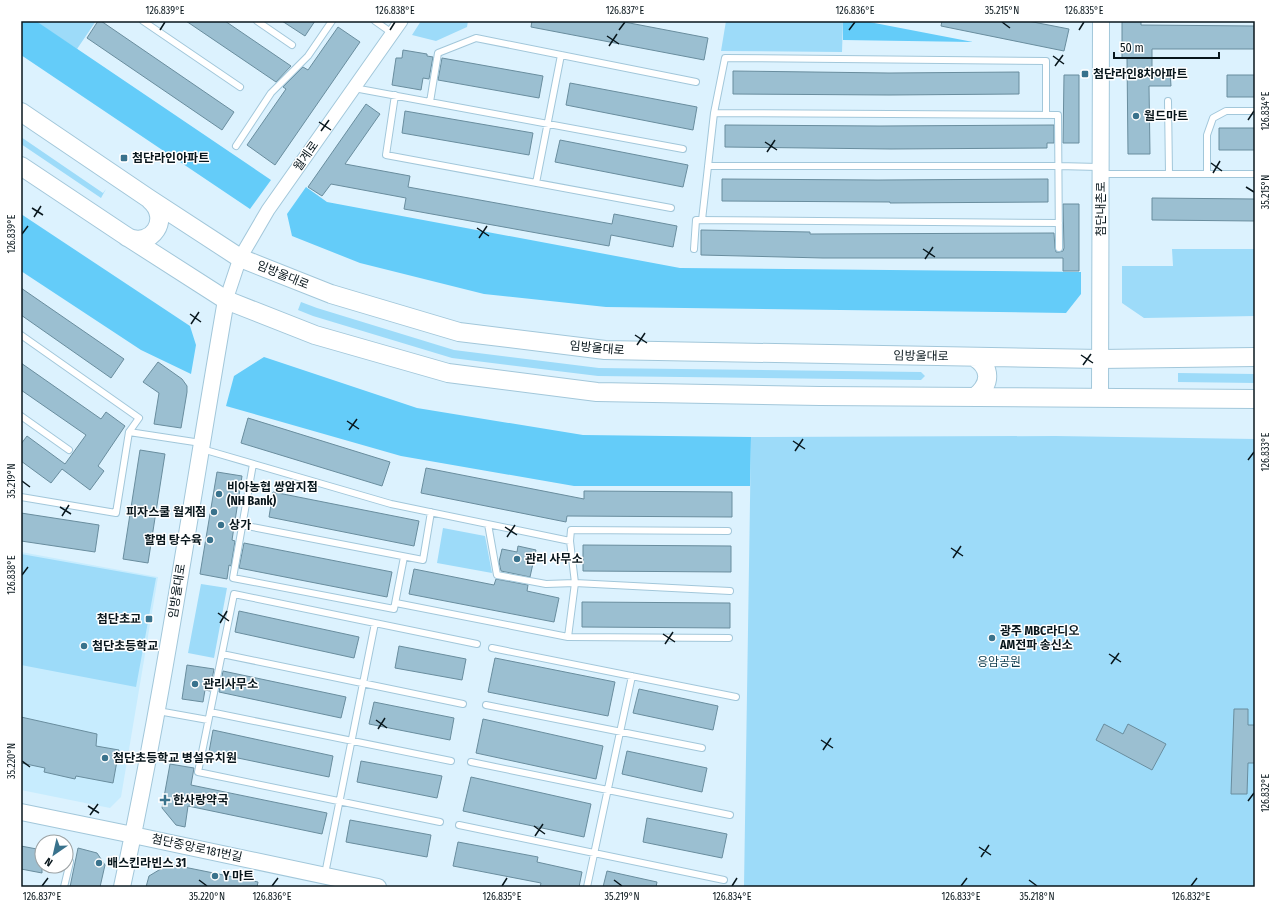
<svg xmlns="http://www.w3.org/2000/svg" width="1276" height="908" font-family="'Fira Sans Condensed','Noto Sans KR',sans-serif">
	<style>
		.built { fill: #c7ecfe }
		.green { fill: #9ddbf9 }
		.forest { fill: #64ccf9 }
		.building { fill: #9bbfd1; stroke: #698d9e }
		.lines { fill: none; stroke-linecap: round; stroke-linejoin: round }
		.service-casing { stroke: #a2c7da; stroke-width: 8 }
		.minor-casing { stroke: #a2c7da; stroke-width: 15 }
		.tertiary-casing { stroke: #a2c7da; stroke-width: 18 }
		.secondary-casing { stroke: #a2c7da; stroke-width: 20 }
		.service { stroke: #fff; stroke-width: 6 }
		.minor { stroke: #fff; stroke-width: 13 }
		.tertiary { stroke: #fff; stroke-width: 16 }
		.secondary { stroke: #fff; stroke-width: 18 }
		.ticks { fill: none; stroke: #08161c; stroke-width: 1.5 }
		.poi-dot { fill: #39728c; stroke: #fff; stroke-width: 1.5 }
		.labels { text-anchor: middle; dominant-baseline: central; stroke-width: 3; stroke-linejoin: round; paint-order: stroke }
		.poi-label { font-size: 12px; font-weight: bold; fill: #08161c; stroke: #fff; text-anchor: start }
		.street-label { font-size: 12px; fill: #08161c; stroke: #fff }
		.park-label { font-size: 12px; fill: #0d3c4f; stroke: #fff }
		.neatline { fill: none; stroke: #08161c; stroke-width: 1.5 }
		.ticks-label { font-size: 10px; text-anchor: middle; fill: #08161c }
	</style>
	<rect width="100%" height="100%" fill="#dcf2fe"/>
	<path class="built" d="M21,552L158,577L121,797L110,808L21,790Z"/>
	<path class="green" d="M39,21H96L77,49L38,23Z
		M421,21H468L467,27L436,41L412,35Z
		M726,21H843L842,52L721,51Z
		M21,137L103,193L106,189L101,198L21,144Z
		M1172,249H1255V316L1144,318L1122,303V266H1173Z
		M301,302L317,308L454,350L599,368L921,372L925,376L921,380L598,376L452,358L313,316L298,310Z
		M1178,373L1255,374V383L1178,382Z
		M1055,436L1255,439V887H744L751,437Z
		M443,528L485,536L492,573L437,563Z
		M21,554L156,578L136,687L21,665Z
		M201,584L227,588L214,658L188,653Z"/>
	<path class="forest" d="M21,21H36L271,180L250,209L21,55Z
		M843,21H864L973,42L843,40Z
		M306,187L327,202L680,268L1081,272V294L1066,313L606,307L484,294L360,263L292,236L287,214Z
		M21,214L190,326L196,345L191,374L141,350L21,271Z
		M264,357L417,408L583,435L751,437L750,486H574L401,456L226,406L234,376Z"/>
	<path class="building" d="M98,21H101L234,112L222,130L87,38Z
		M186,21H225L291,66L276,82Z
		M282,21H315L305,36Z
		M532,21H619L708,38L704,60L531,27Z
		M942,21H1028L1069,29L1064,51L941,26Z
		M1122,21H1141V25L1255,26V49H1152V72L1170,71L1171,86H1149L1150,154H1128L1127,58H1122Z
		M338,27L360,42L275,165L247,145L286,89L283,87L303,67L308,70Z
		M403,50L427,54V56L433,57L429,79L423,78L421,90L392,85L396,58H402Z
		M442,58L543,76L539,98L438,80Z
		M733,71L889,73L1019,72V94L889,95L733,94Z
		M1064,75H1079V143H1063Z
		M1227,75H1255V97H1227Z
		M570,83L697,107L693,130L566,105Z
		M366,104L380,114L345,164L410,176L408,187L612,224L614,214L677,226L673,247L611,235L609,246L404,209L406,198L331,184L322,196L308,187Z
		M405,111L533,133L529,155L402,133Z
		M725,125L880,126L1054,125V143H1047V148L891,149L725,147Z
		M1219,128H1255V150H1219Z
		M560,140L688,165L683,187L555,162Z
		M722,179L878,180L1048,179V202L890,203V202L722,201Z
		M1152,198L1255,199V221L1152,220Z
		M1063,204H1079V271H1063V258H823L701,255V230L810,232V234L1054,233L1055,248L1056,252H1059L1063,251L1064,248Z
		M21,288L124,359L111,378L21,315Z
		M158,362L182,379L187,386V392L181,428L154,424L159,393L143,382Z
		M21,363L101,419L106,412L125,426L98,466L104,471L90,490L62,469L51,483L21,461V444L27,436L65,464L86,435L21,390Z
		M248,418L390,462L382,486L241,443Z
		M140,450L165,454L148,563L123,559Z
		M426,468L584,499V491L732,492V517L567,516L566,522L421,493Z
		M217,472L242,476L232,540L235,541L231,566L229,565L227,579L200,574Z
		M273,492L419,521L414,546L269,517Z
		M21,513L99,525L95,552L21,541Z
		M244,543L392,572L387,597L239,568Z
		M583,545L731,546V572L583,571Z
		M518,546L536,550L530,577L501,571L499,562L502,549L517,552Z
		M414,569L494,585L496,579L528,585L527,591L559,598L554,622L409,594Z
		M582,602L730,603V628L582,627Z
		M239,611L359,637L354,658L235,632Z
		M399,646L466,659L462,680L395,668Z
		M495,658L615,682L608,716L488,692Z
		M187,665L214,669L210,691L205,690L203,702L182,699Z
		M223,671L346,697L341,718L219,692Z
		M639,689L718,706L713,730L633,713Z
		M374,702L454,718L450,740L369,724Z
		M1234,709H1248V725H1255V763H1248L1247,794H1231Z
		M21,717L97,734L96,746L119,750L113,783L76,776L75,779L44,772L45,768L21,763Z
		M483,719L603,746L596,779L476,753Z
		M1104,724L1123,734L1128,724L1166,744L1152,770L1096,740Z
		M213,730L333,756L329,777L209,752Z
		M627,751L707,768L702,792L622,774Z
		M361,761L442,776L437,798L357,782Z
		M170,764L194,768L191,785L327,813L322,834L188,806L185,827L176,825L162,808Z
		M471,777L591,804L584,837L463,811Z
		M647,818L727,834L722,858L643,842Z
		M350,820L431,835L427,857L346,842Z
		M458,842L538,857L537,862L582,872L579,887H540L541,883L453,866Z
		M21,846L42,850V873L21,869Z
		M78,848L97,853L105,865L100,887H70Z
		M169,864L258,882L257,887H146L149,876Z
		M607,871L657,882L656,887H603Z"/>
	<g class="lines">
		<defs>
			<path id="service" d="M143,21L240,87
				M257,21L292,45
				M375,21L392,33
				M354,88L683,149
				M395,95L386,155L671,208
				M1168,101L1169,174
				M430,102L438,53L476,38L696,82
				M714,113L1058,115L1059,248
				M236,146L271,93L308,56L332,21
				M708,166H1058L1099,167
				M1101,174H1255
				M1207,174V135L1213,118L1226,111H1255
				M536,183L561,55
				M702,220L714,113L725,58L1046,61V115
				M694,249L696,220L1059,223
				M21,335L139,418L129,432
				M21,416L69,450
				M202,449L391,504L570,541
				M253,464L233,578L394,609L404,557
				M21,497L116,513L129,432L201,443
				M488,524L497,575L546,584L575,583L730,591
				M242,525L423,560L431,512
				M396,603L568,637L729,638
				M568,637L575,583L570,541L571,530L728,531
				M492,648L736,697
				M222,654L463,704
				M486,705L702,748
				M158,711L208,720
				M210,712L451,761
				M471,762L730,815
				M440,822L198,772L234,594L477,644
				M459,825L724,880
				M325,874L375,623
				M64,887L70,862
				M587,887L632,676"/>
			<path id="minor" d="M226,300L240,258L268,210L401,21"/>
			<path id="tertiary" d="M1100,398L1101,21
				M21,812L133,835L378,887
				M122,887C164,693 192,496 226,300"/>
			<path id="secondary" d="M21,112L148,198L240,258L331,294L459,332L605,350L1100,359L1255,357
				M21,166L123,234L226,300L315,335L448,373L597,392L820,396L1255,399
				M127,237C151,249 172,219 150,200
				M974,357C992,368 991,384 975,397"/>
		</defs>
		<use href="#service" class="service-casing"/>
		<use href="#minor" class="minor-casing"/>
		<use href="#tertiary" class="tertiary-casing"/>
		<use href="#secondary" class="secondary-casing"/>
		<use href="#service" class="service"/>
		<use href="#minor" class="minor"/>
		<use href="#tertiary" class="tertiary"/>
		<use href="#secondary" class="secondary"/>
	</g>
	<path class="ticks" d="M1002,22L1010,28M160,30L165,22M390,30L395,22M619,30L625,22M849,30L855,22M1079,30L1084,22M607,36L619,44M609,46L617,34M1053,56L1064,64M1055,66L1063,55M1248,120L1254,111M319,122L331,130M321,131L329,120M765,142L777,150M767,152L775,140M1211,163L1222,171M1213,173L1220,161M1246,187L1254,192M32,208L43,215M34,217L41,206M477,228L489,236M22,234L28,226M479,238L487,226M923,249L935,257M925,259L933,247M190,314L201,322M191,324L199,312M635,335L647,343M637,345L645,333M1081,355L1093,363M1083,365L1091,354M347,421L359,429M349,430L357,419M793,441L805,449M795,451L803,439M1248,460L1254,452M22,481L30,487M60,507L71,514M62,516L69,505M505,527L517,535M507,537L515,525M951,548L963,556M953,558L961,546M22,575L28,567M218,613L229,621M220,623L227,611M663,634L675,642M665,644L673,632M1109,654L1121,662M1111,664L1119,653M376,720L387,728M378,729L385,718M821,740L833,748M823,750L831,738M22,761L30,767M1248,801L1254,793M88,806L99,813M90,815L98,804M534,826L545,834M535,836L543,824M979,847L991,855M981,857L989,845M199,880L207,886M614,880L622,886M1029,880L1037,886M42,886L48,878M272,886L278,878M502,886L507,878M732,886L737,878M961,886L967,878M1191,886L1197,878"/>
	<g class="poi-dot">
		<rect x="1081" y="70" width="8" height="8" rx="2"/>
		<circle cx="1136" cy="116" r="4"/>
		<rect x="120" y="154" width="8" height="8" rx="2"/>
		<circle cx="219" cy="494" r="4"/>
		<circle cx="214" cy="512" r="4"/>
		<circle cx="221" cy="525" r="4"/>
		<circle cx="210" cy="540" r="4"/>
		<circle cx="517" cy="559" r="4"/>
		<rect x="145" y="615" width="8" height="8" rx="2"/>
		<circle cx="992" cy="638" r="4"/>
		<circle cx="84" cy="646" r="4"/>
		<circle cx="195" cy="684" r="4"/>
		<circle cx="105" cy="758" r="4"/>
		<path d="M163 794h4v4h4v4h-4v4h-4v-4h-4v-4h4z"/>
		<circle cx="99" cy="863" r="4"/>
		<circle cx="215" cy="876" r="4"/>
	</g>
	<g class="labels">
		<g class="poi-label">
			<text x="1093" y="74">첨단라인8차아파트</text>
			<text x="1144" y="116">월드마트</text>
			<text x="132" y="158">첨단라인아파트</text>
			<text x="227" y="487">비아농협 쌍암지점<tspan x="227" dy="14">(NH Bank)</tspan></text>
			<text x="206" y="512" text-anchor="end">피자스쿨 월계점</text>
			<text x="229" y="525">상가</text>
			<text x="202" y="540" text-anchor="end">할멈 탕수육</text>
			<text x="525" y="559">관리 사무소</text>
			<text x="141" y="619" text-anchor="end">첨단초교</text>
			<text x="1000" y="631">광주 MBC라디오<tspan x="1000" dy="14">AM전파 송신소</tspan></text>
			<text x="92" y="646">첨단초등학교</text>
			<text x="203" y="684">관리사무소</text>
			<text x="113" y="758">첨단초등학교 병설유치원</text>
			<text x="173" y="800">한사랑약국</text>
			<text x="107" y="863">배스킨라빈스 31</text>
			<text x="223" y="876">Y 마트</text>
		</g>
		<g class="street-label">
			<text transform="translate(306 156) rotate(-55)">월계로</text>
			<text transform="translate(1101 209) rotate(-90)">첨단내촌로</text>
			<text transform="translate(283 275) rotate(22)">임방울대로</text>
			<text transform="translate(597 348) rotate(5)">임방울대로</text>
			<text transform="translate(921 356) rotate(1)">임방울대로</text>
			<text transform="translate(177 591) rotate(-81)">임방울대로</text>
			<text transform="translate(197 848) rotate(12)">첨단중앙로181번길</text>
		</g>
		<g class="park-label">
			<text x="999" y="662">응암공원</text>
		</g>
	</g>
	<rect width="1276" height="908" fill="none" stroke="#ffffff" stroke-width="44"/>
	<g transform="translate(54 854) rotate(214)"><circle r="19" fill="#ffffff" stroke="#9ca2a4"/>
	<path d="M0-3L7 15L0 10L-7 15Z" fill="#39728c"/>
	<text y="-6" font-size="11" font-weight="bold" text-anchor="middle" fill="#08161c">N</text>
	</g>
	<path d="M1114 52v6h105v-6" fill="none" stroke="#08161c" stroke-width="2"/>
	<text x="1120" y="52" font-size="12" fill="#08161c" stroke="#ffffff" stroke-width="3" paint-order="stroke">50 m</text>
	<rect x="22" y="22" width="1232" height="864" class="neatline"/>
	<g class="ticks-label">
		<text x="165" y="14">126.839°E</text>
		<text x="395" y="14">126.838°E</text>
		<text x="625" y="14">126.837°E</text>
		<text x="855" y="14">126.836°E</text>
		<text x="1002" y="14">35.215°N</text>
		<text x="1084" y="14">126.835°E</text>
		<text transform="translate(1265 111) rotate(-90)" y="4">126.834°E</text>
		<text transform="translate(1265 192) rotate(-90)" y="4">35.215°N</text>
		<text transform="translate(11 234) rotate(-90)" y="4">126.839°E</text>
		<text transform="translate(1265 452) rotate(-90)" y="4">126.833°E</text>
		<text transform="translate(11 481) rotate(-90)" y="4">35.219°N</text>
		<text transform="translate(11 575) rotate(-90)" y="4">126.838°E</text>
		<text transform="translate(11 761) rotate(-90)" y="4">35.220°N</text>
		<text transform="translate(1265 793) rotate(-90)" y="4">126.832°E</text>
		<text x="42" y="900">126.837°E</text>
		<text x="207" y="900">35.220°N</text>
		<text x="272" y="900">126.836°E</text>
		<text x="502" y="900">126.835°E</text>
		<text x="622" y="900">35.219°N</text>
		<text x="732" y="900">126.834°E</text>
		<text x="961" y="900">126.833°E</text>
		<text x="1037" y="900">35.218°N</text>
		<text x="1191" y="900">126.832°E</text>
	</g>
</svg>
